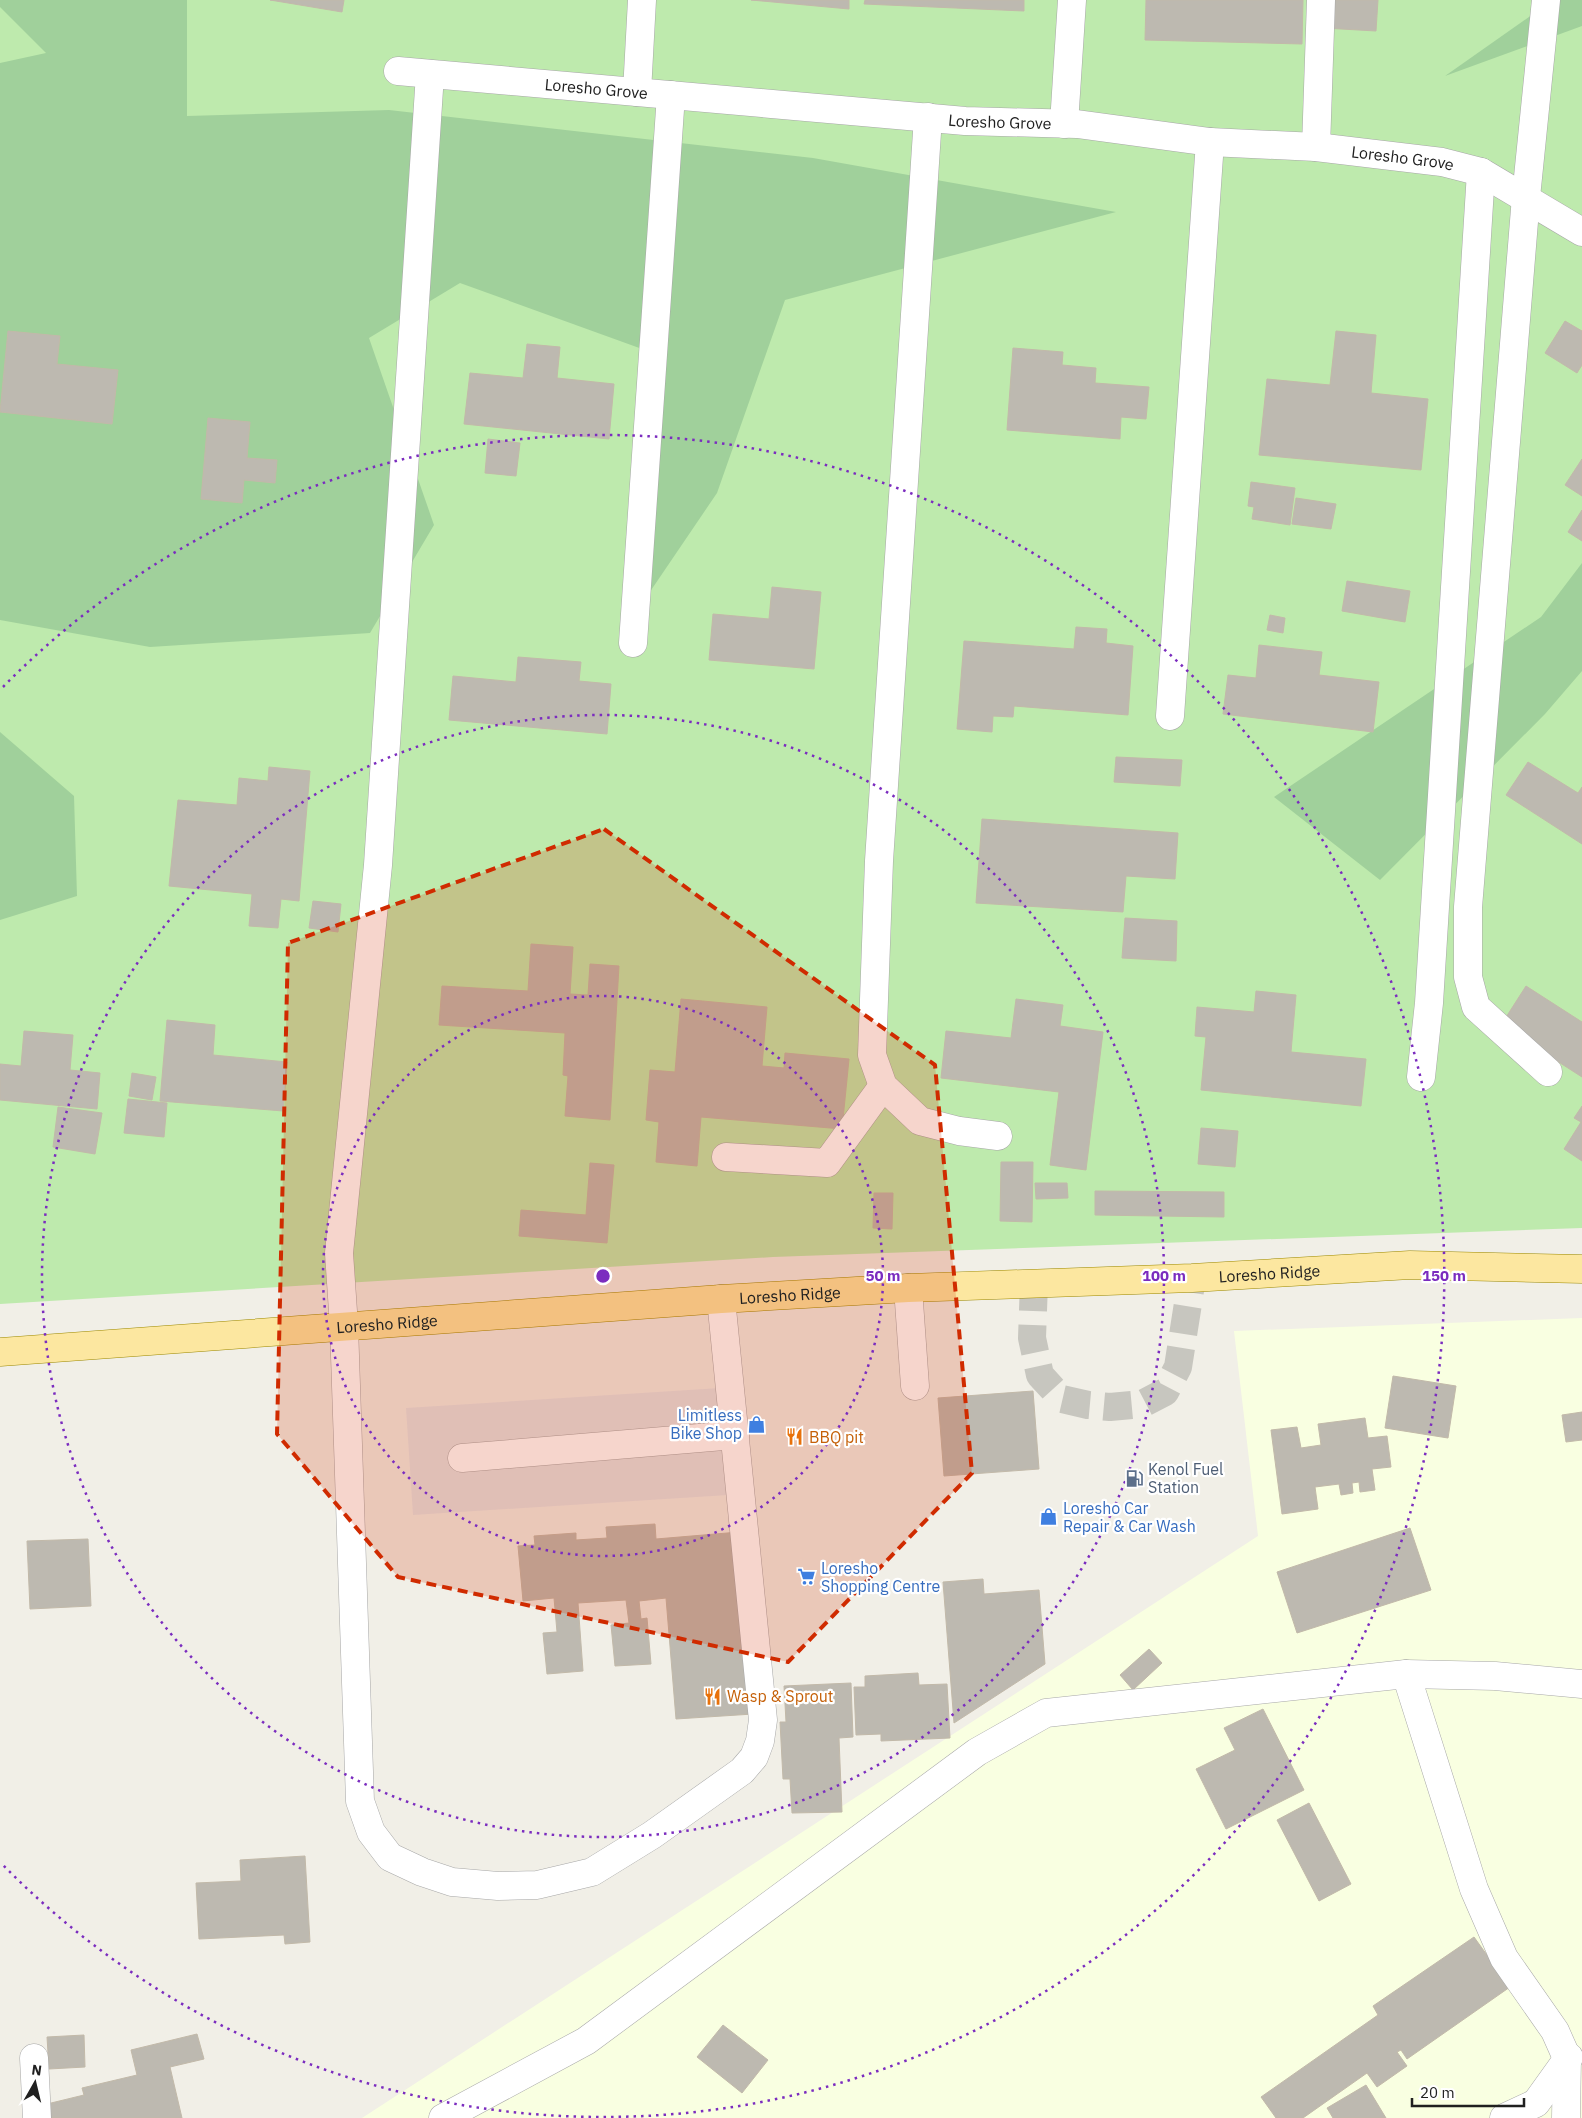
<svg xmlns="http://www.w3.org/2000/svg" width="1582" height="2118" font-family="'IBM Plex Sans',sans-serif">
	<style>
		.education { fill: #f9ffe1 }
		.grass { fill: #beeaad }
		.forest { fill: #a0d09b }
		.parking { fill: #e4e4e4 }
		.building { fill: #bdb9b0; stroke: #c2b9a9 }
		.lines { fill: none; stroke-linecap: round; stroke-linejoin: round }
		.minor-tunnel { stroke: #c7c6bf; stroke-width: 28; stroke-dasharray: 28 14; stroke-linecap: butt }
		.minor-casing { stroke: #a7a7a7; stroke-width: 29 }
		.major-casing { stroke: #9c8900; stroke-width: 29 }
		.minor { stroke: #fff; stroke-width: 28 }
		.major { stroke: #fce7a0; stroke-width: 28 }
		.marked { fill: #d02b00; fill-opacity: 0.2; stroke: #d02b00; stroke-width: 4; stroke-dasharray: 10 6; stroke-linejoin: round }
		.ring { fill: none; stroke: #7b2cbf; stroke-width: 2.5; stroke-dasharray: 2.5 5 }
		.labels { text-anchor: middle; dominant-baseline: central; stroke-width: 4.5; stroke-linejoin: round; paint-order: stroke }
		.street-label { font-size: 16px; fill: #202020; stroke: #fff }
		.shop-label { font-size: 16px; fill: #366cbe; stroke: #fff; text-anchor: start }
		.food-label { font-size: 16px; fill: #c56008; stroke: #fff; text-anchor: start }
		.service-label { font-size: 16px; fill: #4e5e75; stroke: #fff; text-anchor: start }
		.centre { fill: #7b2cbf; stroke: #fff; stroke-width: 2.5 }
		.ring-label { font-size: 15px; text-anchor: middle; font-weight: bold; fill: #7b2cbf; stroke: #fff; stroke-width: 4.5; stroke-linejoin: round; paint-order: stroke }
	</style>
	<rect width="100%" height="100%" fill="#f1efe7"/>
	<path class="education" d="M1582,1318V2118H362L1258,1536L1234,1331Z"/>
	<path class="grass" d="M0,0H1582V1228L773,1257L0,1304Z"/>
	<path class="forest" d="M0,0H187V116L389,110L813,158L1116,212L785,300L717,493L641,605L667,358L460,283L369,338L434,525L370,633L150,647L0,620V63L46,53L0,7Z
		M1553,0H1582V26L1445,76Z
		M1582,563V671L1545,714L1380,880L1274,797L1541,617Z
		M0,732L74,796L77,896L0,920Z"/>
	<path class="parking" d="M720,1388L728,1495L413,1515L406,1408Z"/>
	<path class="building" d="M270,0H344L342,12Z
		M751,0H849V9Z
		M865,0H1024V11L864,4Z
		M1146,0H1303L1302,44L1145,40Z
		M1325,0H1378L1376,31L1324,28Z
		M1565,321L1582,331V365L1577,373L1545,353Z
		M8,331L60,336L57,364L118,370L112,424L0,412Z
		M1336,331L1376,335L1371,393L1428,399L1421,470L1259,455L1267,379L1330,385Z
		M527,344L560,347L557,378L614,384L609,439L464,424L470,373L523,378Z
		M1013,348L1063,352L1062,365L1096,368L1095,383L1149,387L1146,419L1121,417L1120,439L1007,430Z
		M208,418L250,422L247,458L277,460L275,483L244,480L242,503L201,499Z
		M488,439L520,443L516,476L485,473Z
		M1582,459V496L1565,485Z
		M1251,482L1295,488L1290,525L1252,519L1254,507L1248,506Z
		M1296,498L1336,504L1331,529L1292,524Z
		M1582,510V541L1568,532Z
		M1347,581L1410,591L1405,622L1342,611Z
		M772,587L821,592L814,669L709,660L713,614L769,619Z
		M1270,615L1285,618L1283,633L1267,630Z
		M1076,627L1107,629L1106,643L1133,646L1128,715L1014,706L1013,717L993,716L992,732L957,729L964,641L1074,649Z
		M1259,645L1322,652L1319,675L1379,682L1373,732L1223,714L1228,675L1256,678Z
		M518,657L581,662L579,681L611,684L607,734L449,720L453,676L516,682Z
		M1116,757L1182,760L1180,786L1114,782Z
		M1528,762L1578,793L1582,787V844L1506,795Z
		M269,767L310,771L299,901L281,899L278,928L249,926L252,894L169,886L178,800L237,805L239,778L268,781Z
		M982,819L1178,833L1175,879L1126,876L1123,912L976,903Z
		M313,901L341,904L338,932L309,928Z
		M1125,918L1177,921L1176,961L1122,958Z
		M531,944L573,947L570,994L588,995L590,964L619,966L610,1120L565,1116L568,1076L563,1075L565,1033L439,1025L442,986L528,991Z
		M1526,986L1582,1022V1077L1501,1025Z
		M1256,991L1296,995L1291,1052L1366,1059L1361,1106L1201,1090L1206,1037L1195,1036L1197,1007L1254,1012Z
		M681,999L767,1007L762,1066L784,1068L785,1053L849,1059L842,1129L701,1117L697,1166L656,1162L659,1122L646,1120L650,1070L675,1072Z
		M1016,999L1063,1005L1060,1026L1103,1032L1086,1170L1050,1165L1059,1092L941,1078L946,1031L1011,1038Z
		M167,1020L215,1025L213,1055L287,1062L283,1111L160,1101Z
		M24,1031L73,1035L70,1070L100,1073L97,1109L0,1100V1064L21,1066Z
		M132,1073L156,1077L152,1100L129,1096Z
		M128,1099L167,1103L164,1137L124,1133Z
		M1582,1106V1161L1564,1149L1581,1122L1574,1118Z
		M58,1107L102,1113L95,1154L53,1147Z
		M1201,1128L1238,1131L1235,1167L1198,1164Z
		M1001,1162H1033L1032,1222L1000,1221Z
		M590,1163L614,1165L607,1243L519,1236L521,1210L586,1215Z
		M1035,1183H1067L1068,1198L1036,1199Z
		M1095,1191L1224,1192V1217L1095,1215Z
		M874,1193H893L892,1229L873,1228Z
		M1393,1376L1456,1386L1448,1438L1385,1428Z
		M1033,1391L1039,1469L944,1476L938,1398Z
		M1582,1412V1440L1566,1442L1562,1415Z
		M1365,1418L1368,1438L1387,1436L1391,1467L1372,1469L1375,1490L1360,1492L1359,1482L1352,1483L1353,1493L1341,1495L1339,1484L1315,1487L1318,1509L1282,1514L1271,1430L1297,1427L1301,1448L1321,1445L1318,1424Z
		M655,1524L656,1539L739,1532L753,1714L676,1719L666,1598L639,1601L641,1619L647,1618L651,1664L615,1666L611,1625L629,1623L626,1600L578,1603L583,1671L547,1674L543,1633L557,1632L554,1598L523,1601L518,1546L535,1545L534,1536L576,1533V1540L607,1538L606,1527Z
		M1410,1528L1431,1590L1297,1633L1277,1572Z
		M88,1539L91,1606L30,1609L27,1541Z
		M983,1579L984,1594L1039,1590L1045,1664L954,1723L943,1582Z
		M1149,1649L1162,1663L1133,1690L1120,1675Z
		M918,1673L919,1685L947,1684L950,1738L881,1741V1734L856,1735L854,1687H865V1676Z
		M851,1683L853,1737L839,1738L842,1812L792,1813L790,1779H783L780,1722H786L784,1686Z
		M1263,1709L1304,1790L1226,1829L1196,1769L1235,1750L1224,1728Z
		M1309,1803L1351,1884L1319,1901L1277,1820Z
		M305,1856L310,1942L285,1944L284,1935L199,1939L196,1883L241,1881L240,1860Z
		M1474,1937L1510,1987L1407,2059L1401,2050L1397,2052L1407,2066L1377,2087L1367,2073L1303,2118H1276L1261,2097L1378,2015L1373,2006Z
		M723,2025L768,2060L742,2093L697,2057Z
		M197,2034L204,2059L170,2067L182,2118H50L47,2104L84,2095L82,2088L137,2075L131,2050Z
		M84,2035L85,2067L49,2069L47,2037Z
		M1366,2085L1386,2118H1333L1327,2108Z"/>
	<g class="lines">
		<path class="minor-tunnel" d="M1034,1283L1032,1338L1040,1375L1062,1399L1088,1405L1110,1407L1142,1404L1165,1392L1178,1367L1192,1278"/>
		<defs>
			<g id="minor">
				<path d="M1546,0L1526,197L1468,907V977L1476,1007L1548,1072"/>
				<path id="s1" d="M398,71L965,121L1077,124L1210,142L1316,147L1442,162L1481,172L1582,232"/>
				<path d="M430,74L378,865L339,1253L344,1326L360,1801L371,1832L390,1857L422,1872L452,1882L498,1886L537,1885L592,1872L652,1835L742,1771L754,1757L760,1741L763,1720L721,1299"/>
				<path d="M637,92L642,0"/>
				<path d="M928,117L879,861L872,1055L883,1086L920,1121L959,1131L998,1136"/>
				<path d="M1064,124L1072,0"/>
				<path d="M1316,147L1321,0"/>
				<path d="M633,643L671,95"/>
				<path d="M1170,716L1210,142"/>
				<path d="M1421,1077L1429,1003L1481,172"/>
				<path d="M726,1157L827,1163L883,1086"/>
				<path d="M908,1288L915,1386"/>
				<path d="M462,1458L735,1435"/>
				<path d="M1406,1674L1474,1889L1504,1958L1555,2031L1567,2058L1566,2118"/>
				<path d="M34,2058L37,2118"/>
				<path d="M443,2118L586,2041L977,1752L1046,1713L1406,1674L1495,1676L1582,1684"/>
				<path d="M1504,2118L1536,2103L1569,2057"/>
			</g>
			<g id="major">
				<path id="s2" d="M0,1352L721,1299L908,1288L1192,1278L1410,1265L1582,1269"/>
			</g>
		</defs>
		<use href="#minor" class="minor-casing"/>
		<use href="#major" class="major-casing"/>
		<use href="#minor" class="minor"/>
		<use href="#major" class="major"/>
	</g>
	<path class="marked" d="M604,829L935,1065L972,1473L788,1662L398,1577L277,1434L288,943Z"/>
	<g class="ring">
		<circle cx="603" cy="1276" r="280"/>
		<circle cx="603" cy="1276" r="561"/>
		<path d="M3 687A841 841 0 1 1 3 1865"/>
	</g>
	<defs>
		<symbol id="shop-bare" viewBox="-9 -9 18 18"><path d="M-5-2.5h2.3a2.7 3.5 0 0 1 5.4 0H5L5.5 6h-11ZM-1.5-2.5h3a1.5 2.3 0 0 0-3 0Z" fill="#3f7fe0" stroke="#fff" stroke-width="2.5" paint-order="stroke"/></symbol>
		<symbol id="restaurant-bare" viewBox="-9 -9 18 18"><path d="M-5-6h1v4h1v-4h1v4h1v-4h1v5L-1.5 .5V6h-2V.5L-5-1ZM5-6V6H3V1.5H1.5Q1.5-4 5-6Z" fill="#e8710a" stroke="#fff" stroke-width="2.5" paint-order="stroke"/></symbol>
		<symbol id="fuel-bare" viewBox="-9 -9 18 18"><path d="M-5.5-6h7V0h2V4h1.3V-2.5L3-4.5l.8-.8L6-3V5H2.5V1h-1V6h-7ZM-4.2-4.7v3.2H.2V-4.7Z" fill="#5c6f8a" stroke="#fff" stroke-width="2.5" paint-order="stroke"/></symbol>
		<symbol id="supermarket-bare" viewBox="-9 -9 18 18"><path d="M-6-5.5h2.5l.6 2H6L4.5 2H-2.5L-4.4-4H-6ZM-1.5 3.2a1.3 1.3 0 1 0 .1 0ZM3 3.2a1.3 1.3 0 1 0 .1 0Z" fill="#3f7fe0" stroke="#fff" stroke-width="2.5" paint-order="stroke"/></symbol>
	</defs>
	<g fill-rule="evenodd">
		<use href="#shop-bare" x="744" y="1412" width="25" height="25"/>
		<use href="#restaurant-bare" x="782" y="1424" width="25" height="25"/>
		<use href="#fuel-bare" x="1122" y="1466" width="25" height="25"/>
		<use href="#shop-bare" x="1036" y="1504" width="25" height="25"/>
		<use href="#supermarket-bare" x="794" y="1564" width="25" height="25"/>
		<use href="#restaurant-bare" x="700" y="1684" width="25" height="25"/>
	</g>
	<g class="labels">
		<g class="street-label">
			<text stroke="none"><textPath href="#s1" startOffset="199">Loresho Grove</textPath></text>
			<text stroke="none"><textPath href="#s1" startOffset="604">Loresho Grove</textPath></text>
			<text stroke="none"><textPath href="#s1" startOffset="1009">Loresho Grove</textPath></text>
			<text stroke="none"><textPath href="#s2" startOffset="1272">Loresho Ridge</textPath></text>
			<text stroke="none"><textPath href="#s2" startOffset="792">Loresho Ridge</textPath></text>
			<text stroke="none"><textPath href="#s2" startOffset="388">Loresho Ridge</textPath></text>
		</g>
		<g class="shop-label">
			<text x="742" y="1415" text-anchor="end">Limitless<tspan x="742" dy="18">Bike Shop</tspan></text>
			<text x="1063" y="1508">Loresho Car<tspan x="1063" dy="18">Repair &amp; Car Wash</tspan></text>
			<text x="821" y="1568">Loresho<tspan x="821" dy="18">Shopping Centre</tspan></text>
		</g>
		<g class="food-label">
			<text x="809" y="1437">BBQ pit</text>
			<text x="727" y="1696">Wasp &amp; Sprout</text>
		</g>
		<g class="service-label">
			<text x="1148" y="1469">Kenol Fuel<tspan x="1148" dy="18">Station</tspan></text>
		</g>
	</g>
	<circle cx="603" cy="1276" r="8" class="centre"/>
	<g class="ring-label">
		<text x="883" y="1281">50 m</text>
		<text x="1164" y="1281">100 m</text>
		<text x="1444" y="1281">150 m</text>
	</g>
	<g transform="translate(35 2083) rotate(8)" stroke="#ffffff" stroke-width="4" paint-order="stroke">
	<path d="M0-4L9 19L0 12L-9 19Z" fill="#202020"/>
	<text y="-8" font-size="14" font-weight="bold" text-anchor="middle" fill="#202020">N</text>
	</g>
	<path d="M1412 2098v8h112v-8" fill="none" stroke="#202020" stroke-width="2.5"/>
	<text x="1420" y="2098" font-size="15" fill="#202020" stroke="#ffffff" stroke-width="4" paint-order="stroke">20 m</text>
</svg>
